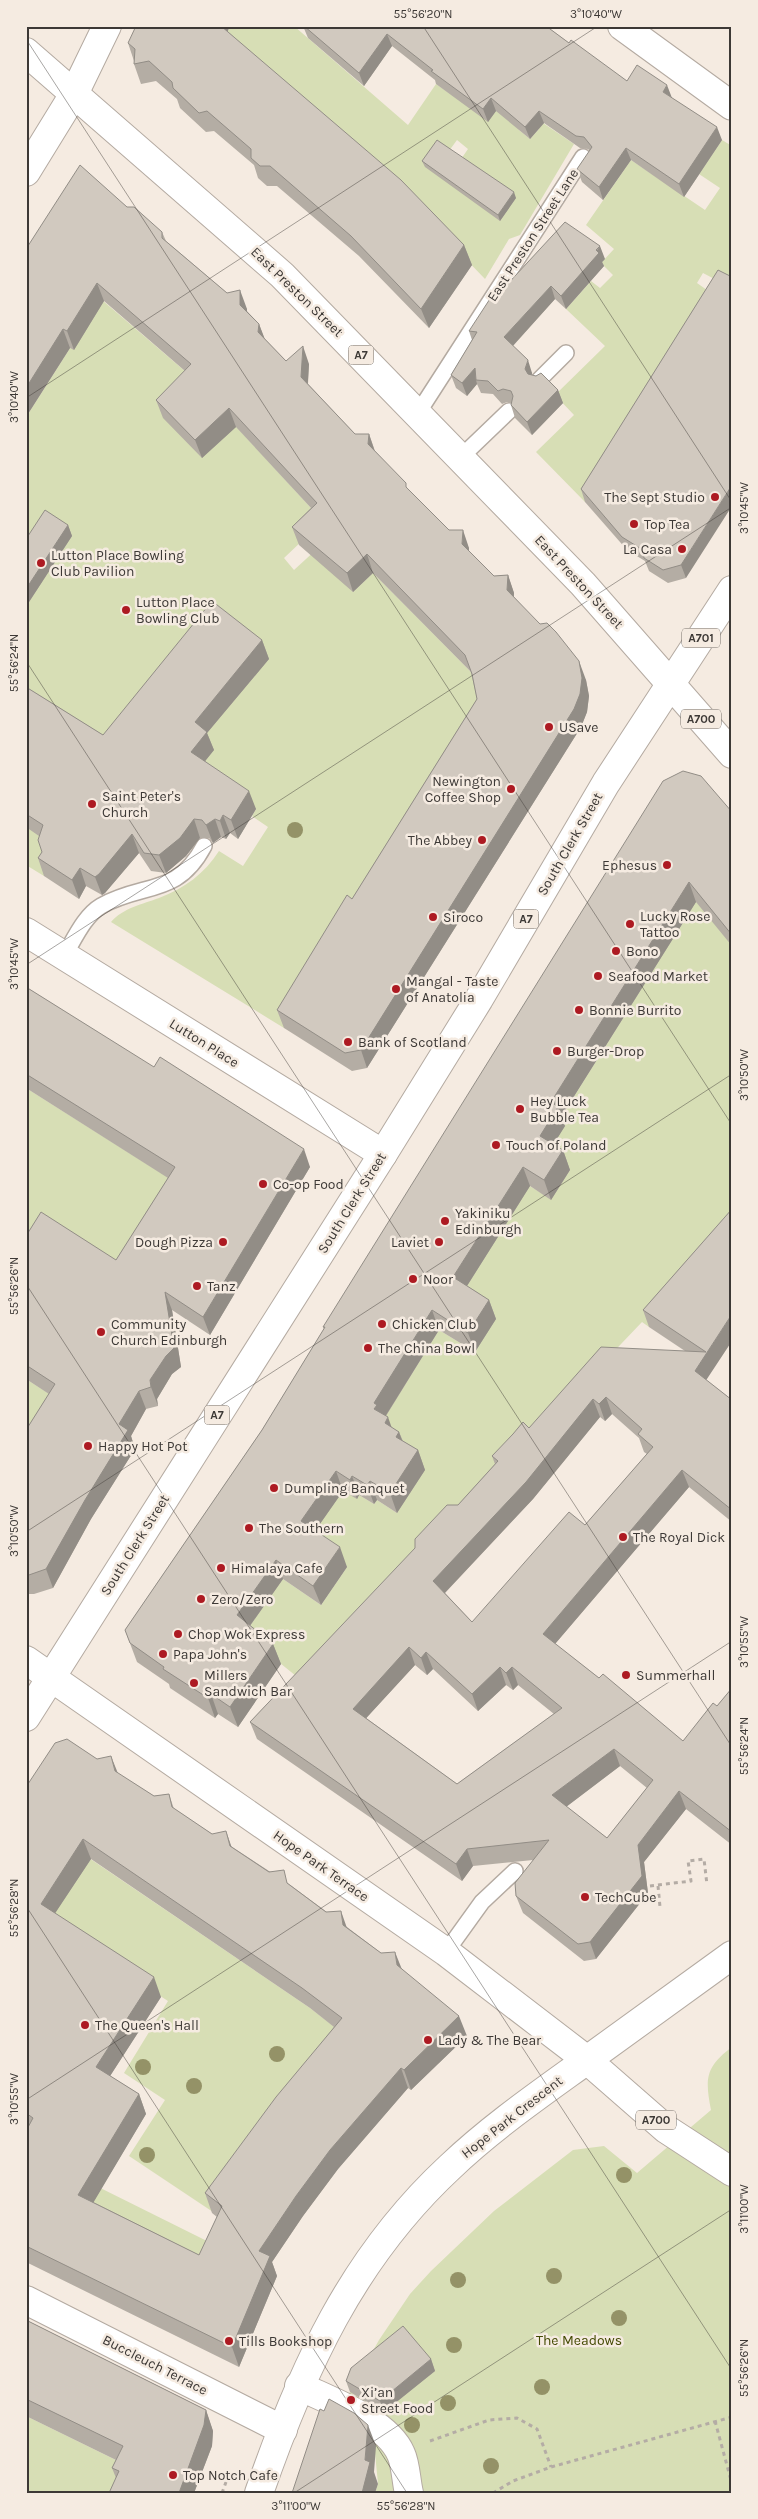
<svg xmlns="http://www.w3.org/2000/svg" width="758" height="2519" font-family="Karla,sans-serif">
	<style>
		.green { fill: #d7deb5; fill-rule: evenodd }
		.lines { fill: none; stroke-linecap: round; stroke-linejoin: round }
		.lane-casing { stroke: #b4aaa1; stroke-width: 18 }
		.street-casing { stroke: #b4aaa1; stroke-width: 30 }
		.secondary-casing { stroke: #b4aaa1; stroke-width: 30 }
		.primary-casing { stroke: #b4aaa1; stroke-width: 30 }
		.path { stroke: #b4aca5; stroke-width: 3; stroke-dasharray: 4 4; stroke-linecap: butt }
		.lane { stroke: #fff; stroke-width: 15 }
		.street { stroke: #fff; stroke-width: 28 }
		.secondary { stroke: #fff; stroke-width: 28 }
		.primary { stroke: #fff; stroke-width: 28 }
		.tree { fill: #949267 }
		.wall { fill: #b4ada4; fill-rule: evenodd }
		.shaded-wall { fill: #928d86 }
		.building { fill: #d1c9bf; stroke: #928d86; fill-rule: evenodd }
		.ticks { fill: none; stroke: #3d3936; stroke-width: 1; stroke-opacity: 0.45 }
		.poi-dot { fill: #ad1a22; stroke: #f5ebe1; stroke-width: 2 }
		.labels { text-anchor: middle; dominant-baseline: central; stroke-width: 5; stroke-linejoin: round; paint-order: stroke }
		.shield { fill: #f5ebe1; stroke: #746e69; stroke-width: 1 }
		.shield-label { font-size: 12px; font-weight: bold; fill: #3d3936 }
		.street-label { font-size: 14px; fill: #3d3936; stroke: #f5ebe1 }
		.poi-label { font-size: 14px; fill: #3d3936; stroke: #f5ebe1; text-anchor: start }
		.park-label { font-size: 14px; fill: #444a03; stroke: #f5ebe1 }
		.neatline { fill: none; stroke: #3d3936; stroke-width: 2 }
		.ticks-label { font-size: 12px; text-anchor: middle; fill: #3d3936 }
	</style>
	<rect width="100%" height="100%" fill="#f5ebe1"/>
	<path class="green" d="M230,26H294L408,125L436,84L449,93L502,101L519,130L530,139L539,129L540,121L574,144L520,235L509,239L485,279L409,200L223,42ZM457,140L468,149L459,162L435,170Z
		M722,140L732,146V281L722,283L703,273L697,283L714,295L585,502L536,452L574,415L555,395L605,346L566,309L591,281L600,288L613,275L601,263L614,249L586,225L631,160L705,210L720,188L699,174Z
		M102,300L186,372L323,521L284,558L294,570L318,548L353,592L373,573L475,676L484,717L305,991L284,1028L111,922C123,908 143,904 159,898C185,888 204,874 219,851L243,866L268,827L252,816L256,809L108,756L26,705V417L70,348L73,349Z
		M26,827L46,835L51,867L44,876L26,865Z
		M686,889L732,945V1234L649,1327L642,1322L519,1451L338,1710L249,1638L251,1610L283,1579L321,1605L347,1567L308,1540L334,1490L341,1494L343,1491L359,1495L374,1504L377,1500L397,1513L379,1421L401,1391L439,1330L475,1352L460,1297L528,1185L551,1199L570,1170L547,1155L558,1122L686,917L674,901Z
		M26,1088L161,1173L192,1167L122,1279L26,1265Z
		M26,1379L62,1402L26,1460Z
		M86,1856L310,2008L350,2039L213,2212L129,2156L165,2100L124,2073L168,2001L48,1924Z
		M732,2047V2493H375L378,2484L375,2453L328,2431L379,2340L410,2294L431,2271L494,2211L573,2150L604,2146L637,2173L711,2110C705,2079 705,2067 732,2047Z
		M26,2127L40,2138L32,2154L219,2247L194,2300L26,2185Z
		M26,2416L122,2463L127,2493H26Z"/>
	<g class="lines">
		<defs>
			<path id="lane" d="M539,380L566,353
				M418,413L583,157
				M460,458L509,411
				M64,956C74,940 84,916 101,906C143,882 177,897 204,846
				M446,1952L482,1902L515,1871"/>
			<path id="street" d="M622,26L732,106
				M26,172L74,94L107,26
				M26,932L383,1154
				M26,2300L283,2430
				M299,2386C330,2401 387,2421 401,2454C406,2465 406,2481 409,2493"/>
			<path id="secondary" d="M26,1660L446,1952L587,2060C540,2094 492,2127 450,2167C352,2258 302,2369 259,2493"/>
			<path id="primary" d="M26,52L282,275L583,584L732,754
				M26,1717L383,1154L479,999L606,783L732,590
				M732,1955L587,2060L666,2129L732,2172"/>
		</defs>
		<use href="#lane" class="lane-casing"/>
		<use href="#street" class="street-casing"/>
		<use href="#secondary" class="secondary-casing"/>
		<use href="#primary" class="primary-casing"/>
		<path class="path" d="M650,1886L691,1881L688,1861L704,1859L707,1885
			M658,1886L660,1907
			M715,2421L732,2484
			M430,2441L489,2420L517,2418L537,2429L551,2467
			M222,2493L226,2482
			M493,2493L513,2481L551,2467L732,2417"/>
		<use href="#lane" class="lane"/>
		<use href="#street" class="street"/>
		<use href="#secondary" class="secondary"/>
		<use href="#primary" class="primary"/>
	</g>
	<g class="tree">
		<circle cx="295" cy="830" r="8"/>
		<circle cx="277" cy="2054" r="8"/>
		<circle cx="143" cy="2067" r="8"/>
		<circle cx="194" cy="2086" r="8"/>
		<circle cx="147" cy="2155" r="8"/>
		<circle cx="624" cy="2175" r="8"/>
		<circle cx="554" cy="2276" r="8"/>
		<circle cx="458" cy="2280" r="8"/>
		<circle cx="619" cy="2318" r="8"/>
		<circle cx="454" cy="2345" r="8"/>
		<circle cx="542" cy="2387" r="8"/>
		<circle cx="448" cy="2403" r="8"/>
		<circle cx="412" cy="2425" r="8"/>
		<circle cx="491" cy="2466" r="8"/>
	</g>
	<path class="wall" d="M303,26H546L569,43L627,81L672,98L722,140L684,197L631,160L603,200L582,182L577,169L590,151L588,149L580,148L544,123L530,139L496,111L488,122L436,84L435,80L392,46L364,86L308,38Z
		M228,32L464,245L472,265L429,328L359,256L277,186H267L258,178L254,165L214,131L206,132L180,108L177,99L156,81L141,84L134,64V61L128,43Z
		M422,161L516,198L500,221L425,167Z
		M127,207L162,232L166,241L227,293L247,309V311L259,324L264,338L286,361L309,364L308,384L355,434H369L375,451L409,490L449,530L469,548V551L494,576L508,575L514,593V597L586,680L589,696L587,712L581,727L367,1068L352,1071L284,1028L277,1010L352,899L477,699L471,672L373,573L353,592L299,545L292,527L311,508L236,427L202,458L163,418L156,400L185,371L104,301L74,350L70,348L26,417V249Z
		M605,259L602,262L604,266L566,309L555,299L513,346L532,373V375L558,390L563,403L532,435L515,418L511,405V403L507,402L502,404L493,394L481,393L477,384L467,396L456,388L451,375L472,340L469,331L503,289Z
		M718,270L686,578L668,583L649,571L645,561L627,550L585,502L581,489Z
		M68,525L72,536L29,602L26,600V539Z
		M262,640L269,659L207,733L214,750L205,761L256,809L238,839L230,833L226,839L221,837L213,843L209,838H200L186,856L166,873L151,871L139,853L105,893L102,895L86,886L79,899L44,876L38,858L42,852L39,836L26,827V687L103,735Z
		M732,812V946L696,902L561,1117L565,1126L553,1144L563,1150L570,1170L551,1200L530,1186L467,1286L489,1300L496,1319L475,1352L439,1330L386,1416L391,1427L399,1432L403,1441L418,1450L425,1470L397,1513L377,1500L374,1504L359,1495L357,1499L343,1491L315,1531L347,1567L321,1605L283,1579L250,1626L273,1644L281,1664L238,1727L218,1714L215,1718L170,1688L169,1684L137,1662L125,1630L262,1430L324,1329L323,1327Z
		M26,987L310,1167L210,1335L172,1310L181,1367L172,1374L157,1399L158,1406L146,1409L131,1436L135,1449L91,1519L53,1588L34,1594H26V1430L49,1394L26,1379V1236L116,1260L168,1178L26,1088Z
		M732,1209L706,1380L732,1400V1522L689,1487L555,1644L599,1678L683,1741L717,1706L732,1688V1845L686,1809L644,1862L648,1893L596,1959L584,1961L523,1913L516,1896L533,1860L473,1866L462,1881L257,1739L250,1722L458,1505L495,1464L492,1456L529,1428L685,1351L649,1327L643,1310ZM612,1414L639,1438L644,1452L647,1454L585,1525L472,1622L445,1593L533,1499L600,1417L605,1421ZM415,1665L427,1675L433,1669L478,1711L506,1685L513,1690L518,1685L554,1714L457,1784L366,1718ZM620,1766L647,1788L607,1838L566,1807Z
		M117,1773L154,1796L169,1794L174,1809L289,1884L347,1927L402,1969L467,2036L411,2090L408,2088L338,2169L303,2216L272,2262L277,2276L239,2367L26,2262V2131L27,2128L26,2127V1787ZM91,1859L310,2008L334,2027L205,2193L212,2213L217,2217L199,2255L93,2202L146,2114L139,2094L110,2076L161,1997L55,1913Z
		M26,2320L206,2410L213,2431L212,2446L194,2493H109L116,2478L112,2468L116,2460L26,2416Z
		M431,2359L435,2371L384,2412L350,2392L346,2381Z"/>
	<path class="shaded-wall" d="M217,26H230L223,42Z
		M387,34L392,46L364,86L359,73Z
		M667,85L672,98L663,92Z
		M491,98L496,111L488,122L483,109Z
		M539,111L544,123L530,139L525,127Z
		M717,127L722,140L684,197L679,184Z
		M626,148L631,160L603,200L599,187Z
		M514,192L516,198L500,221L498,215Z
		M464,245L472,265L429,328L421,309Z
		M600,246L605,259L602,262L604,266L566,309L561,296Z
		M97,283L104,301L74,350L67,331Z
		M551,286L555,299L509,350L504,337Z
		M240,290L247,309V323L240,305Z
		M259,324L266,342L258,332Z
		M63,329L70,348L26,417V388Z
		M303,346L309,364L307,395L301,377Z
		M528,360L532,373L530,382L525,369Z
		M475,368L476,380L477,384L467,396L462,383Z
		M558,390L563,403L532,435L527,422Z
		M229,408L236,427L202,458L195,440Z
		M369,434L375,452L368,444Z
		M732,485V506L686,578L681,565Z
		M68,525L72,536L29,602L26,593V589Z
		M463,530L469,548L468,562L462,544Z
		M367,554L373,573L353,592L347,573Z
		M508,575L514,593L513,608L507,590Z
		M262,640L269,659L207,733L214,750L198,770L191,752L195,722Z
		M579,661L586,680L589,696L587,712L581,727L367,1068L361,1050Z
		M249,791L256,809L238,839L231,820Z
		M223,815L230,833L226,839L220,821Z
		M194,819L200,838L186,856L166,873L159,855Z
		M215,819L221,837L213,843L206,825Z
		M132,834L139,853L105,893L102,895L95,877Z
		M80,868L86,886L79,899L72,880Z
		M689,882L696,902L561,1117L565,1126L547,1155L540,1136L551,1102Z
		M304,1149L310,1167L210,1335L203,1317Z
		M563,1150L570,1170L551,1200L544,1180Z
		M523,1167L530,1186L460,1297L453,1277Z
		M165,1292L172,1310L181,1367L172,1374L157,1399L158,1406L151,1387L150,1380Z
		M489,1300L496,1319L475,1352L468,1333Z
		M432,1310L439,1330L383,1420L374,1409V1403Z
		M732,1314V1341L701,1388L695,1371Z
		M139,1391L146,1409L131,1436L135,1449L91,1519L53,1588L46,1569L119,1424Z
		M606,1397L612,1414L605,1421L599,1404Z
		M593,1399L600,1417L533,1499L440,1598L433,1581Z
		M388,1417L395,1437L385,1423Z
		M399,1432L406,1451L396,1437Z
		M418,1450L425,1470L397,1513L390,1493Z
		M682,1470L689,1487L549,1651L543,1634Z
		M336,1471L343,1491L308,1541L301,1521Z
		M352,1476L359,1495L357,1499L350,1480Z
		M370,1481L377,1500L374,1504L367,1485Z
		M340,1547L347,1567L321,1605L313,1586Z
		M276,1560L283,1579L244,1634L237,1615Z
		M273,1644L281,1664L238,1727L230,1707Z
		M409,1647L415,1665L359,1726L353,1709Z
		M426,1652L433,1669L427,1675L421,1658Z
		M500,1667L506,1685L478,1711L472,1694Z
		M512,1667L518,1685L513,1690L506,1673Z
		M211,1694L218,1714L215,1718L208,1698Z
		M614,1749L620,1766L558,1813L552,1795Z
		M111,1756L119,1776L115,1771Z
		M679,1791L686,1809L644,1862L648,1893L596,1959L590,1942L638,1845Z
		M226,1831L233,1851L230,1846Z
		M83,1839L91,1859L48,1924L41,1904Z
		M467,1849L473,1866L462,1881L456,1864Z
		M341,1911L348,1931L343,1925Z
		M395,1952L403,1972L397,1965Z
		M154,1977L161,1997L103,2087L96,2067Z
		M459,2016L467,2036L411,2090L404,2070Z
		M401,2068L408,2088L338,2169L303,2216L272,2262L277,2276L239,2367L232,2347L259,2251L296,2196L330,2150Z
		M139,2094L146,2114L86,2215L78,2195Z
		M431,2359L435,2371L384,2412L380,2401Z
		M206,2410L213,2431L212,2446L194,2493H179Z
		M368,2425L376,2446L374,2472L378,2484L375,2493H362Z"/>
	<path class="building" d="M136,26H221L401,180L464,245L421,309L351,236L270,166H260L251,158V149L207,111L199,113L173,88L172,82L149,61L134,64L135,49L128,43Z
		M304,26H546L569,43L571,40L627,81L637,65L667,85L663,92L717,127L679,184L626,148L599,187L577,169L592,147L584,137L576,136L539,111L525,127L491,98L483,109L431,71L433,70L387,34L359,73Z
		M437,140L514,192L498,215L422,161Z
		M80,165L127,207H134L162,232V238L227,293L240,290V305L259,324L258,332L286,361L303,346L301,377L355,434H369L368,444L406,483V487L449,530H463L462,544L494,576L508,575L507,590L540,624L547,623L556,632L579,661L582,678L580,694L574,709L361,1050L345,1053L277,1010L347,895L352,899L477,699L472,674L465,655L367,554L347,573L292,527L317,503L229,408L195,440L156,400L191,364L97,283L67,331L63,329L26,388V249Z
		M565,222L600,246L596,250L599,253L561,296L551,286L504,337L528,360L525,369L528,374L536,376L541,373L558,390L527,422L511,405L513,396L511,391L503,389L498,391L488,381L476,380L475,368L462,383L451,375L477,332L469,331L499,285L503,289Z
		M718,270L732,277V485L681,565L663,570L644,558L643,550L622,537L581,489Z
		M45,510L68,525L26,589V539Z
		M212,601L262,640L195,722L207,732L191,752L249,791L231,820L223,815L220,821L215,819L206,825L202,820L194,819L180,838L159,855L144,853L132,834L99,874L95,877L80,868L72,880L38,858L42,852L38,840L43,825L26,814V687L103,735Z
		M683,771L701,776L732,812V935L689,882L551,1102L558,1107L540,1136L563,1150L544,1180L523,1167L453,1277L489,1300L468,1333L432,1310L374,1403L377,1405L374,1409L388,1417L385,1423L399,1432L396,1437L418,1450L390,1493L370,1481L367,1485L352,1476L350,1480L336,1471L301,1521L340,1547L313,1586L276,1560L237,1615L273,1644L230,1707L211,1694L208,1698L163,1669L164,1667L130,1643L125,1630L262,1430L325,1327H323L663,781Z
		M26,987L154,1067L160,1057L304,1149L203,1317L165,1292L174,1348L166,1356L150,1380L151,1387L139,1391L119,1424L128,1430L85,1500L46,1569L26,1576V1430L55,1384L26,1365V1236L41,1212L116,1260L175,1167L26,1074Z
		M732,1209V1314L695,1371L732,1400V1510L682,1470L543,1634L599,1678L603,1674L683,1741L713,1703L717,1706L732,1688V1832L679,1791L638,1845L642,1876L590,1942L578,1944L516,1896L515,1883L549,1840L467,1849L456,1864L250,1722L415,1548V1539L447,1505H458L498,1461L492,1456L513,1434L523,1422L529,1428L601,1347L706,1352L643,1310ZM606,1397L642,1429L638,1434L653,1447L585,1525L569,1512L472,1622L433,1581L526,1482L593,1399L599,1404ZM409,1647L421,1658L426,1652L472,1694L500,1667L506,1673L512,1667L562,1708L457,1784L353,1709ZM614,1749L653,1780L607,1838L552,1795Z
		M67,1739L97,1759L111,1756L115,1771L154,1796L169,1794L172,1807L212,1834L226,1831L230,1846L269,1872L284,1870L287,1883L326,1912L341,1911L343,1925L381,1953L395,1952L397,1965L459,2016L404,2070L401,2068L330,2150L296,2196L259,2251L270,2256L232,2347L26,2246V2131L33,2118L26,2113V1787L55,1743ZM83,1839L302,1988L342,2018L276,2097L205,2193L222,2206L199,2255L78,2195L139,2094L96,2067L154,1977L41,1904Z
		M26,2320L206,2410L204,2425L179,2493H109L119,2471L112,2468L123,2446L26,2399Z
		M403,2326L431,2359L380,2401L346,2381L351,2368Z
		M329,2399L354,2413L368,2425L365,2460L370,2462L362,2493H292L320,2409L324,2411Z"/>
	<path class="ticks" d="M423,26L732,502M26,39L732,1125M26,398L598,26M26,661L732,1747M26,965L732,507M26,1284L732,2370M26,1532L732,1074M26,1906L407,2493M26,2100L732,1641M294,2493L732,2209"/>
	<g class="poi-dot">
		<circle cx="715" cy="497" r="5"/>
		<circle cx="634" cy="524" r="5"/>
		<circle cx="682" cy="549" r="5"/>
		<circle cx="41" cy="563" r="5"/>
		<circle cx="126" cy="610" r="5"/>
		<circle cx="549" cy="727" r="5"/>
		<circle cx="511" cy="789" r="5"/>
		<circle cx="92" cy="804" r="5"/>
		<circle cx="482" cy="840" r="5"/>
		<circle cx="667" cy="865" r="5"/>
		<circle cx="433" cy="917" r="5"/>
		<circle cx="630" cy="924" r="5"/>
		<circle cx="616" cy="951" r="5"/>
		<circle cx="598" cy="976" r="5"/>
		<circle cx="396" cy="989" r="5"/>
		<circle cx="579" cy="1010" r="5"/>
		<circle cx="348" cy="1042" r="5"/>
		<circle cx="557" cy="1051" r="5"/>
		<circle cx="520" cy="1109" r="5"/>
		<circle cx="496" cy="1145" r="5"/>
		<circle cx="263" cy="1184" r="5"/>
		<circle cx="445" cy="1221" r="5"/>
		<circle cx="223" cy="1242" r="5"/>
		<circle cx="439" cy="1242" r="5"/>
		<circle cx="413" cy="1279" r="5"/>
		<circle cx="197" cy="1286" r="5"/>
		<circle cx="382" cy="1324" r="5"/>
		<circle cx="101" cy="1332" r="5"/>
		<circle cx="368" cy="1348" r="5"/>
		<circle cx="88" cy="1446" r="5"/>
		<circle cx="274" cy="1488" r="5"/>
		<circle cx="249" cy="1528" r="5"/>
		<circle cx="623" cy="1537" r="5"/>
		<circle cx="221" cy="1568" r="5"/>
		<circle cx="201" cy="1599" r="5"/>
		<circle cx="178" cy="1634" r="5"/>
		<circle cx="163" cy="1654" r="5"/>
		<circle cx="626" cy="1675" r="5"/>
		<circle cx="194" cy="1683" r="5"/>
		<circle cx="585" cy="1897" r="5"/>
		<circle cx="85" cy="2025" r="5"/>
		<circle cx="428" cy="2040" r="5"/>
		<circle cx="229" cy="2341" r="5"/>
		<circle cx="351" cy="2400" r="5"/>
		<circle cx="173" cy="2475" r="5"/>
	</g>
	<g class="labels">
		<g class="shield">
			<rect x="348.5" y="345.5" width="25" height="19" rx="4"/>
			<rect x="682" y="628.5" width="38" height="19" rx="4"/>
			<rect x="681" y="709.5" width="40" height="19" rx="4"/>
			<rect x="513.5" y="909.5" width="25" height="19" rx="4"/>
			<rect x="204.5" y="1405.5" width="25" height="19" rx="4"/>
			<rect x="636" y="2110.5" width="40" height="19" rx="4"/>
		</g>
		<g class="shield-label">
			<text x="361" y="355">A7</text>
			<text x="701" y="638">A701</text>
			<text x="701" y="719">A700</text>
			<text x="526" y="919">A7</text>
			<text x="217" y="1415">A7</text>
			<text x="656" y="2120">A700</text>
		</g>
		<g class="street-label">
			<text transform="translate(533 235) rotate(-57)">East Preston Street Lane</text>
			<text transform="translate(297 292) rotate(44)">East Preston Street</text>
			<text transform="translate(579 582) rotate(47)">East Preston Street</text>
			<text transform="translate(570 844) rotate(-60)">South Clerk Street</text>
			<text transform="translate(204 1043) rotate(32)">Lutton Place</text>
			<text transform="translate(352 1203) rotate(-58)">South Clerk Street</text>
			<text transform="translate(135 1545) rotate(-58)">South Clerk Street</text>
			<text transform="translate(321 1866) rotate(35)">Hope Park Terrace</text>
			<text transform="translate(512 2117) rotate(-38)">Hope Park Crescent</text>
			<text transform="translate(155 2365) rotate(27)">Buccleuch Terrace</text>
		</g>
		<g class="poi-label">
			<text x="705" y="497" text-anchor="end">The Sept Studio</text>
			<text x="644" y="524">Top Tea</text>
			<text x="672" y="549" text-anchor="end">La Casa</text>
			<text x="51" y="555">Lutton Place Bowling<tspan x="51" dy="16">Club Pavilion</tspan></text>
			<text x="136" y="602">Lutton Place<tspan x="136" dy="16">Bowling Club</tspan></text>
			<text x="559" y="727">USave</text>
			<text x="501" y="781" text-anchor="end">Newington<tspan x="501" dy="16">Coffee Shop</tspan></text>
			<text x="102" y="796">Saint Peter's<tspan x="102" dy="16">Church</tspan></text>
			<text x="472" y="840" text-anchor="end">The Abbey</text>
			<text x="657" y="865" text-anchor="end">Ephesus</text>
			<text x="640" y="916">Lucky Rose<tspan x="640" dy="16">Tattoo</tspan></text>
			<text x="443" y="917">Siroco</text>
			<text x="626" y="951">Bono</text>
			<text x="608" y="976">Seafood Market</text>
			<text x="406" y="981">Mangal - Taste<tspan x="406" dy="16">of Anatolia</tspan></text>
			<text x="589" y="1010">Bonnie Burrito</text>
			<text x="358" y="1042">Bank of Scotland</text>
			<text x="567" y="1051">Burger-Drop</text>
			<text x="530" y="1101">Hey Luck<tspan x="530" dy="16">Bubble Tea</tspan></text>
			<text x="506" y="1145">Touch of Poland</text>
			<text x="273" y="1184">Co-op Food</text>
			<text x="455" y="1213">Yakiniku<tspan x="455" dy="16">Edinburgh</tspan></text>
			<text x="213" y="1242" text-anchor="end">Dough Pizza</text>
			<text x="429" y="1242" text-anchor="end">Laviet</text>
			<text x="423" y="1279">Noor</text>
			<text x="207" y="1286">Tanz</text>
			<text x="111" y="1324">Community<tspan x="111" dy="16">Church Edinburgh</tspan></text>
			<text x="392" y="1324">Chicken Club</text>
			<text x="378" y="1348">The China Bowl</text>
			<text x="98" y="1446">Happy Hot Pot</text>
			<text x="284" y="1488">Dumpling Banquet</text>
			<text x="259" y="1528">The Southern</text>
			<text x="633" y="1537">The Royal Dick</text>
			<text x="231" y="1568">Himalaya Cafe</text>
			<text x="211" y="1599">Zero/Zero</text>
			<text x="188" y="1634">Chop Wok Express</text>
			<text x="173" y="1654">Papa John's</text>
			<text x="204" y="1675">Millers<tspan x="204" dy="16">Sandwich Bar</tspan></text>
			<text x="636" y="1675">Summerhall</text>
			<text x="595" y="1897">TechCube</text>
			<text x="95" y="2025">The Queen's Hall</text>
			<text x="438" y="2040">Lady &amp; The Bear</text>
			<text x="239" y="2341">Tills Bookshop</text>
			<text x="361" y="2392">Xi’an<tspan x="361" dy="16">Street Food</tspan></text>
			<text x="183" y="2475">Top Notch Cafe</text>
		</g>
		<g class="park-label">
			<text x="579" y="2340">The Meadows</text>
		</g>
	</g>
	<rect width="758" height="2519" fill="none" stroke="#f5ebe1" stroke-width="55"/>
	<rect x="28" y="28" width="702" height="2464" class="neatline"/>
	<g class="ticks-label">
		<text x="423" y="18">55°56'20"N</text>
		<text x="596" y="18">3°10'40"W</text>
		<text transform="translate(14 397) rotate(-90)" y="4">3°10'40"W</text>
		<text transform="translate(744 508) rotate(-90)" y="4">3°10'45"W</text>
		<text transform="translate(14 663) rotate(-90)" y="4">55°56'24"N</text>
		<text transform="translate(14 964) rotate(-90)" y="4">3°10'45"W</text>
		<text transform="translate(744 1075) rotate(-90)" y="4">3°10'50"W</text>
		<text transform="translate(14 1286) rotate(-90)" y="4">55°56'26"N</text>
		<text transform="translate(14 1531) rotate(-90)" y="4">3°10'50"W</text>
		<text transform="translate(744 1642) rotate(-90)" y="4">3°10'55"W</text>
		<text transform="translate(744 1746) rotate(-90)" y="4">55°56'24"N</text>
		<text transform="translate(14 1908) rotate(-90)" y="4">55°56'28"N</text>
		<text transform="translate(14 2099) rotate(-90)" y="4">3°10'55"W</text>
		<text transform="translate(744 2209) rotate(-90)" y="4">3°11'00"W</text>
		<text transform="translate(744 2368) rotate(-90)" y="4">55°56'26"N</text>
		<text x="296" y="2510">3°11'00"W</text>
		<text x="406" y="2510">55°56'28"N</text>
	</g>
</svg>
